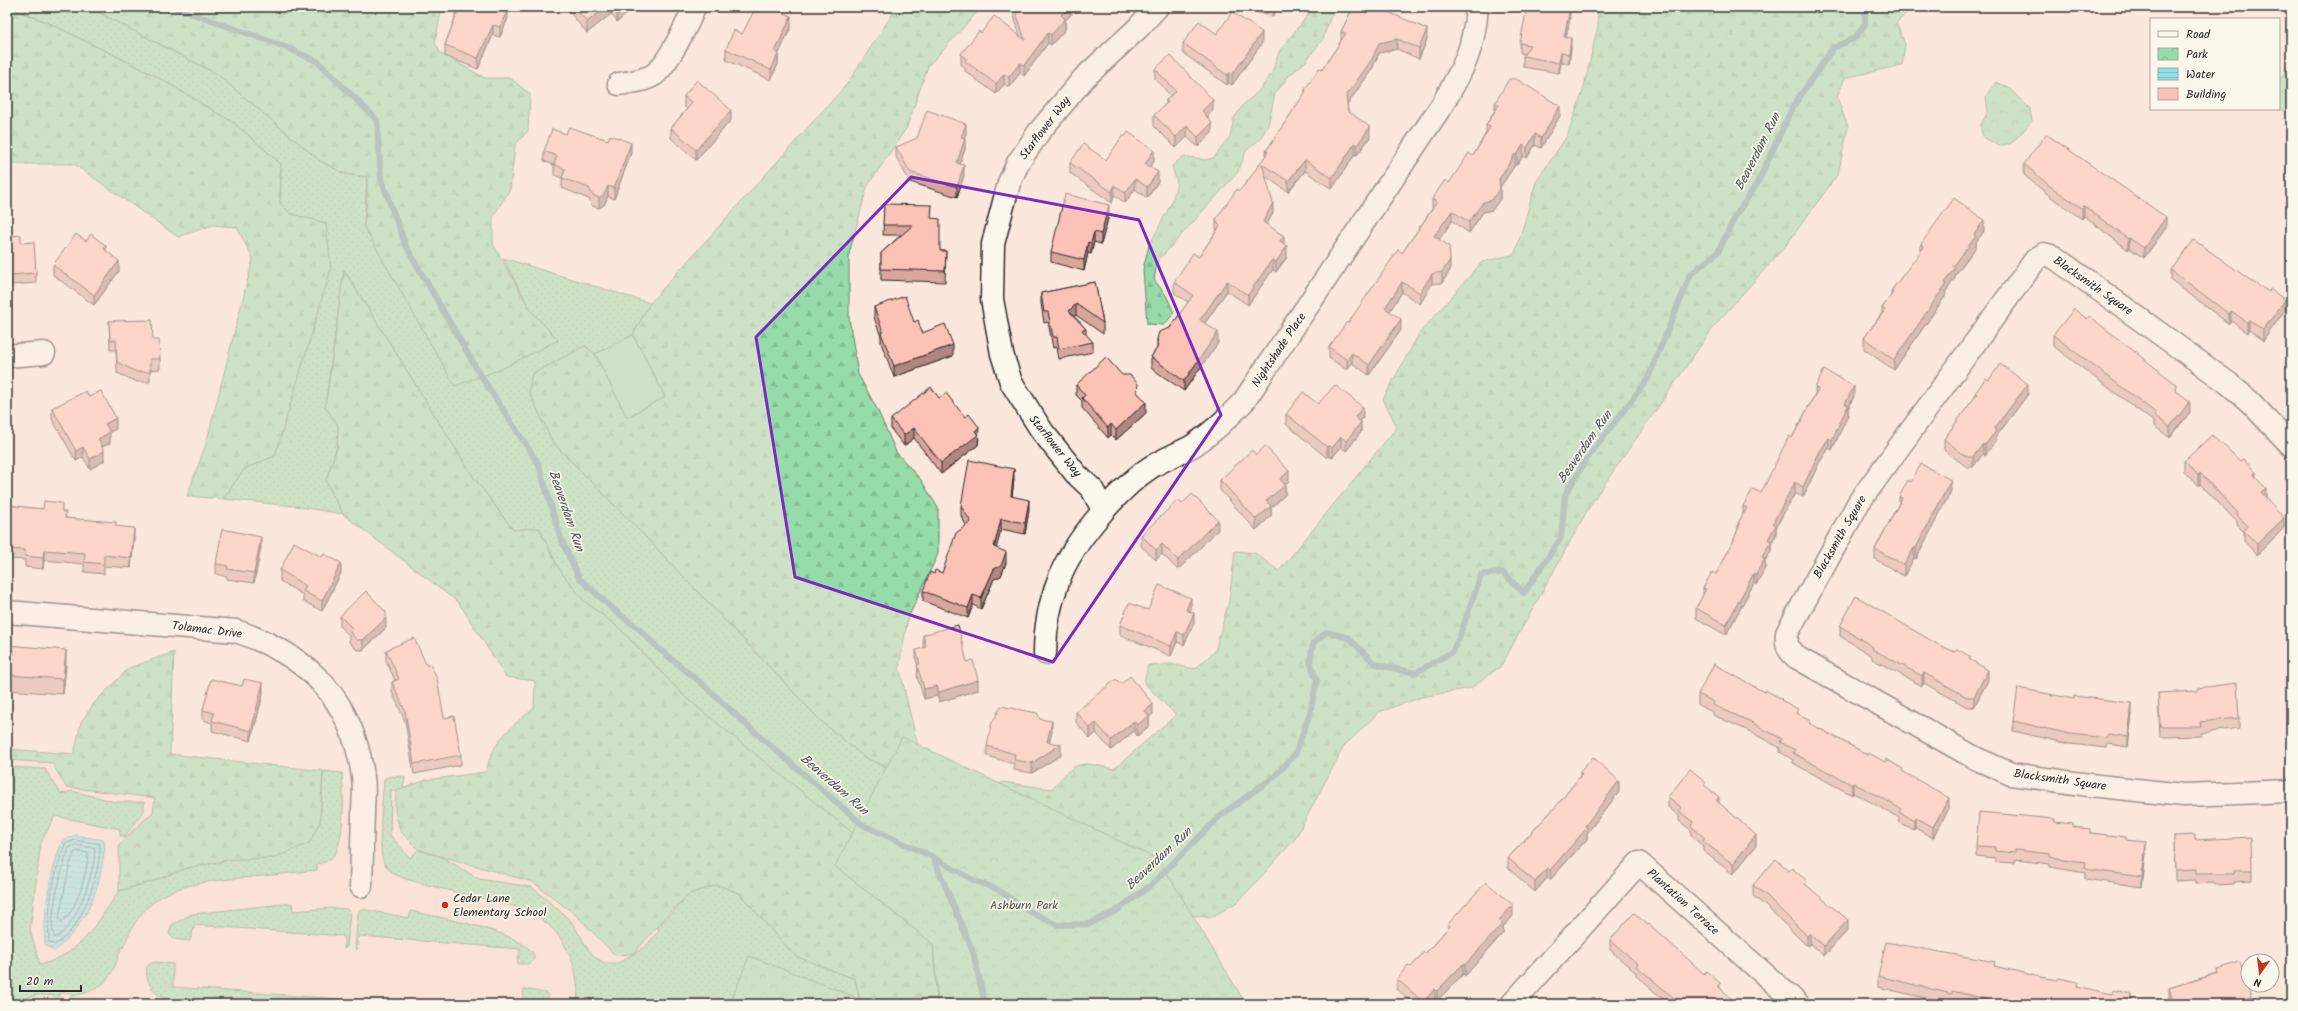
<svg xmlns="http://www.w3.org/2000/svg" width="2298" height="1011" font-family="Kalam,sans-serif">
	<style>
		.built { fill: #fbdcd1 }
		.grass { fill: url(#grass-dots); stroke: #60846a }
		.forest { fill: url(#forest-firs); stroke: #60846a }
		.park { fill: url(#park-crowns); stroke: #60846a }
		.garden { fill: #96dcaa; stroke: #60846a }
		.water { fill: url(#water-rules); stroke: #67989b }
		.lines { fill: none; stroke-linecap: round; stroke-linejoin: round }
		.shore { stroke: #537475; stroke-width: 1 }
		.stream { stroke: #67989b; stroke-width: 6 }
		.street-casing { stroke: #2b2b2b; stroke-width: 25 }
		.street { stroke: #fbf7ec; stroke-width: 22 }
		.wall { fill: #d9a69d; stroke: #2b2b2b }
		.shaded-wall { fill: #b08780; stroke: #2b2b2b }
		.building { fill: #fcc1b7; stroke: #2b2b2b }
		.marked { fill: none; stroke: #7b2cbf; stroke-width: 3; stroke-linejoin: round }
		.poi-dot { fill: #c8321e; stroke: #fbf7ec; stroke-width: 1.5 }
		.labels { text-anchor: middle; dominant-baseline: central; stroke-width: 3.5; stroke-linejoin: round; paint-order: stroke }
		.street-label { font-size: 12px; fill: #2b2b2b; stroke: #fbf7ec }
		.poi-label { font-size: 12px; fill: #2b2b2b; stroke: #fbf7ec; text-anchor: start }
		.park-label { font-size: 12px; fill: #46574b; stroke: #fbf7ec }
		.water-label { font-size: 13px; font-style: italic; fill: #44585a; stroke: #fbf7ec }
	</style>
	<defs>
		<pattern id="grass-dots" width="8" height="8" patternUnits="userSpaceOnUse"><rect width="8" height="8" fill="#96dcaa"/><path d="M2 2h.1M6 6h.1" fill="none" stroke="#81bd92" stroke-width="1.8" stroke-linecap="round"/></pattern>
		<pattern id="forest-firs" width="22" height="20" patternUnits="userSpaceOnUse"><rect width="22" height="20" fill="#96dcaa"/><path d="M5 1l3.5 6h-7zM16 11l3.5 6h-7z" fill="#81bd92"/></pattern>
		<pattern id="park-crowns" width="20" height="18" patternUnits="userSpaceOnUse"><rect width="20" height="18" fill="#96dcaa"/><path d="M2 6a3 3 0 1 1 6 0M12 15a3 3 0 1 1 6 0" fill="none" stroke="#81bd92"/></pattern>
		<pattern id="water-rules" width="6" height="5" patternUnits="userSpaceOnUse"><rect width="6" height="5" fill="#8fe1e5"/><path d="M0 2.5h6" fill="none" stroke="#7cc1c5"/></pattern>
	</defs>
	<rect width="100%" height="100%" fill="#fbe7dc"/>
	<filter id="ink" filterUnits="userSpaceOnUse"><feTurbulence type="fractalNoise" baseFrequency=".025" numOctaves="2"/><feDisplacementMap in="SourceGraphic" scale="8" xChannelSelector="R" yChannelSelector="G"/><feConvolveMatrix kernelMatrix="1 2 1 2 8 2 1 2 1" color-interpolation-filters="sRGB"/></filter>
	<g filter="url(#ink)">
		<path class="built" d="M7,759L776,822L938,1004H7Z"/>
		<path class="grass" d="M9,7H88L217,74L319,160L345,174L367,177L364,227L392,274L558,340L531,311L503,258L650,303L633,335L595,354L585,346L532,374L529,392L553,443L642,533L822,722L864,757L907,776L962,1004H934L937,1002L933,944L686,698L619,628L583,600L559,569L539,528L513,530L472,475L344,270L325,407L338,425L337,447L326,481L343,514L294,506L223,499L244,469L275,455L326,223L290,214L280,203L281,164L234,123L154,75L51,24Z
			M7,767L45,769L61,794L72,791L116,802H144V811L125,836H120V829L55,816L41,842L30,930L40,965C84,952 94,926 119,891L150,882L187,868L235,859L274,858L320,822L323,771L342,773C344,791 345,844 333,856C328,862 323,863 317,864V870C291,873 266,876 240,878C184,884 145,888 123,948L121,947C113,978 104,991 71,996L70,993H60V996L37,995L11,1002L10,1000L7,1001Z
			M391,776L405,777L403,790H391L390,835L410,858L418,850L442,857L479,879L532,887L571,921L588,949L596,958L605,963H618L645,947L659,931L658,927L691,893L718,885L739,893L795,956L855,979L861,1004H577C581,971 567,936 538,917C521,906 499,903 480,898C455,892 431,886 406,879C397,876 389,872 384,863C377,848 383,798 384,779Z
			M292,903L293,911L332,908L347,909L350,912L347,947L344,949V936L195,925L190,941L174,939L169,934L172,925L192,914Z
			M361,909L409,918L411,911C439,918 520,930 534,955V959L528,964H518L517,957H519L520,949L359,936L357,950L355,948L358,913Z
			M156,962L173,964V987L340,999L342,1003L332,1001L328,1004H200L181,1003V1001L176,1000V1002C159,1000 144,986 147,967L151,963Z
			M524,989L546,993L548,996V1004H522Z"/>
		<path class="forest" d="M7,7L51,24L154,75L234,123L281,164L280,203L291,214L326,223L331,269L275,456L244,469L223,499L187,496L206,444L253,259L237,227L213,225L178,237L74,164H7Z
			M88,7H386L396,10L401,7H442L435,42L440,53L485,78H510L530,94L528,131L515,145L510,189L493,217V244L531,311L558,340L501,369L455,386L364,227L367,199V177L345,174L319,160L217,74Z
			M897,7H982L928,66L907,127L867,187L849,254V318L858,374L878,411L896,452L921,480L938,508V554L908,618L899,667L921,759L907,776L864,757L822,722L642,533L553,443L529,392L532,374L585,346L595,354L627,417L665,397L633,335L650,303L847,84Z
			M1314,7H1338L1330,18L1323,39L1306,61L1288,77L1275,94L1268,125L1260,139L1246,151L1238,172L1157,262L1154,280L1166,295L1174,313L1164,325L1147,324L1143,269L1149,246L1172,202L1177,183L1172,166L1184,156L1205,160L1214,158L1230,136L1234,118L1244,104L1259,91L1272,73L1279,52Z
			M1597,7H1918L1910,10L1896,23L1905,44L1902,65L1845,78L1837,97L1848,127L1838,174L1787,244L1715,325L1592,502L1501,666L1471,688L1422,697L1379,712L1344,746L1295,839L1239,901L1210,918L1155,909L975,804L1002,782L1052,789C1076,760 1079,761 1114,769L1176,715L1144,683L1148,665L1170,664L1195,669L1215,651L1229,601L1235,551L1255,553L1279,571L1397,427L1383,399L1419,334L1482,262L1515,254L1536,182L1567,136L1583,91L1598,26Z
			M344,270L472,475L513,530L539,528L559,569L583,600L619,628L686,698L869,846L933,944L937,1002L861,1004L855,979L795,956L739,893L718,885L691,893L671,911L633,954L615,955L577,916L533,882L419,850L400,831L395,810L396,791L426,780L486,772C493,740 510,728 534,708L535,681L506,677L459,603L343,514L326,481L337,447L338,425L325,407C333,362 337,316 344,270Z
			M174,652L170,754L323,771L320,822L309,843L274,858L235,859L187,868L150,882L119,891V844L153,812L155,798L66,787L52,763L7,760V749L74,754L81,722L95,702L129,668Z"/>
		<path class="park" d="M2288,65L2291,67V114L2279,109V83Z
			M1996,82L2008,87L2030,109L2032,121L2012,143L1999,146L1983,137L1980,126L1988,112L1986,96Z
			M902,737L1159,860L1246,1004H938L933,944L835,866Z
			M749,956L853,996L850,1004H730Z"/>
		<path class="garden" d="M633,335L665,397L627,417L595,354Z"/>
		<path class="water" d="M75,835L103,840L105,845C100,889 89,921 55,951L45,945C43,909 50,875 62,841Z"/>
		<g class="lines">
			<path class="shore" d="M76,840L100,844C101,872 81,933 54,945L49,942C47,909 53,875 65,844Z
				M76,845L95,848C95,871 77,927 55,938C46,922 63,865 69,848Z
				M77,851L88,853C88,870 76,914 61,922L59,918L69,867L74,853Z"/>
			<path class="stream" d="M173,7L280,45L317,61L377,120L381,179L406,246L479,373L538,463L561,539L579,578L614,610L638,628L659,649L700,682L749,727L863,825L933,857L973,880L997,889L1025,909L1057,925L1089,924L1116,911L1150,886L1221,815L1274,777L1295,755L1310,713L1317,680L1310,662L1313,643L1327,632L1349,638L1375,664L1415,673L1452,652L1459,638L1481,575L1502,572L1524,593L1561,538L1565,495L1586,460L1647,380L1691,274L1718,252L1735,217L1758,182L1792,108L1833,48L1855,38L1865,24V7
				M933,857L973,952L985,1004"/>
			<defs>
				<path id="street" d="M619,84C631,82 645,81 655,74C668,63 688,24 694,7
					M7,356L44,353
					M2291,445L2250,402L2228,383L2054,257L2044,254L2036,259L1859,502L1787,633C1786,644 1787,649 1796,657L1975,758L2011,774L2089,785L2184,795L2291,791
					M1103,510L1092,489L1076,474L1042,431L1011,382L1002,354L992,299L993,244L1009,183L1018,163L1039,132L1084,78L1138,28L1157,7
					M7,612L236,631C308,655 353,699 363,777C365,788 363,801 363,813C362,837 362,861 361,886
					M1045,653C1045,629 1050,602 1059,579C1072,543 1119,488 1151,467C1164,459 1180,453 1194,445C1212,433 1229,417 1244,401L1442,105C1463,69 1474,50 1477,7
					M1512,1004L1639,863L1798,1004"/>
			</defs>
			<use href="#street" class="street-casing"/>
			<use href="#street" class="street"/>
		</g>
		<path class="wall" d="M565,7H634V8L617,22L611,14L587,33Z
			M1012,7H1078L1065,21V30L1051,45L1048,43L1024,76L1020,73L1009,87L1004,84L996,94L965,71V68L961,64V54L981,33L1020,36L1012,10Z
			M1241,7H1276L1273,17Z
			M1353,7H1389L1380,8L1427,39L1419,59L1397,49L1379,53L1372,69L1347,105L1348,111L1370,137L1357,155L1355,154L1332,189L1305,171L1288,192L1265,176L1273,213L1267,224L1284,244L1287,257L1276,272L1273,270L1271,272L1248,305L1227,291L1205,323L1218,343L1184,391L1151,368V357L1157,348V339L1170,328L1188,302L1174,293V282L1199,257L1217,230L1216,229V219L1247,182L1266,156V151L1305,93V89L1322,70L1341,41V32Z
			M455,9L508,18L500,37L493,35L478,69L445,56V45L455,18Z
			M1570,18L1566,37L1571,48L1569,64L1561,63L1559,73L1523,67V56L1525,54L1520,53V43Z
			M791,27L778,55V64L771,80L726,60V49Z
			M1217,34L1262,43L1232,85L1229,83L1227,85L1183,53V43Z
			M1155,69L1213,111L1207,117L1212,133L1198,147L1187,137L1176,148L1154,126V115L1166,104V100L1171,96L1155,79Z
			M684,96L731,120L696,160L671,138V128L687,109L684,106Z
			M1495,103L1560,116L1541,148L1535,145L1527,158L1523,156L1517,165H1515L1500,187V199L1492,210L1483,212L1469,233L1452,221L1439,239L1450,270L1442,283L1432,284L1420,304L1402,292L1389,311L1401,330L1369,375L1352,363L1347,370L1329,358V347L1348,323L1402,253L1420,227L1432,209V199L1449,183L1473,156L1486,133V125L1495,110Z
			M566,134L631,153L614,199L608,196L604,205L599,208L592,206L589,199L562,188V178L554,175V165L544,161V151Z
			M966,134L964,138L965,149L960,164L964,176L957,197L910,182L896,157V147Z
			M1106,160L1154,161L1150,167L1158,182L1147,198L1135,189L1125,203L1114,195L1112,203L1070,173V163Z
			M2024,164L2166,228L2144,258L2129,248L2128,250L2084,216L2082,219L2051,197L2024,175Z
			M884,204L931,218L940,251H946L945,282L881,280V253L901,235H883Z
			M1109,215L1101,244L1094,242L1091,254L1088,253L1084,271L1051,262V252Z
			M1984,231L1976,242V247L1955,275V278L1946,291V295L1894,370L1864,349V338L1882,313V308L1891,296V291L1921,252V244Z
			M7,236L21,243L36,273V283L10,285V295H7Z
			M86,241L106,252L119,271L94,305L53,275V265Z
			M2171,270L2285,310L2263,341L2249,330L2247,333L2231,321L2229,324L2171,280Z
			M1095,282L1103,323V334L1076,315L1074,316L1086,329V335L1093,342V352L1059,359L1057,347L1053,348L1048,322L1044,323L1041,303V293Z
			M874,307L914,322L922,333L953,356L894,377L881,343V337L874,317Z
			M109,321L153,340L160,359V369L150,370V382H137L117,373L116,350H110Z
			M2053,335L2176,390L2190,412L2170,438L2154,426V422L2053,346Z
			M2291,351V368L2288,364V354Z
			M1989,380L2028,394L1996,437V441L1985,456L1983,454L1973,467H1967L1944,450V439L1975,397V393Z
			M1076,385L1138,393L1146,413L1116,440L1111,435L1108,438L1082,408V401L1076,395Z
			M1815,388L1854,396L1848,409V415L1832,450L1829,448L1819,463L1803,497L1795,493L1776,527V535L1771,545V551L1765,561V568L1756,585L1754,583L1726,635L1696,618V608L1703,595V588L1716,574L1733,542L1738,529V523L1743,515V506L1761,493L1792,438L1815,394Z
			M89,397L116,429L109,432L110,443L102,447L104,461L90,469L83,457L76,461L52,419V408Z
			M939,398L979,438L978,445L941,474L914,438L904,446L891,429V419Z
			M1318,404L1363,418L1360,421L1361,432L1346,451L1341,447L1332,458L1329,456L1327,458L1286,424V414Z
			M1256,455L1289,482L1285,485V495L1271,508V516L1256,530L1220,490V480Z
			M2184,461L2256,479L2266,497L2284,528L2257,555L2244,541V532L2237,525V522L2200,484L2198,486L2184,472Z
			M1014,479L1012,496L1029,510L1025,534L1001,529L996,548L1006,563L1001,576L994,579L981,609L973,605L968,618L923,601V591L934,574L942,573L966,525L961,516V506Z
			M1911,482L1951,491L1916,559L1914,558L1904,576L1875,559V549L1899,503V497Z
			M1182,504L1218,530L1178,570L1162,554L1156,560L1141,546V535Z
			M7,505L62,512L66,518L116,526L134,538L131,568L104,566V574L84,572V564L44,560L43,569L25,567V560L7,559Z
			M261,547L254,583L227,579V577L216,574V564Z
			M280,570L341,573L322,611L303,601V595L280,581Z
			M1191,609L1190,611L1194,623L1184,645L1177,642L1171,656L1120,635V625L1148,610Z
			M340,616L386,628L363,650H357L349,642V635L340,627Z
			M1840,626L1937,644L1971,660L1988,680L1974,707H1967L1924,683L1922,686L1872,659V656L1840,636Z
			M923,635L967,662L978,690L939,702L937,696L924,699L917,676L918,665L916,660V650L924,648L923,645Z
			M7,645L66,665L63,694L7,690Z
			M386,650L444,718L461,755V765L414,774L405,721L392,692V682L395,680L386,661Z
			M1121,684L1153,714L1149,718V726L1137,736L1134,731L1111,750L1096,733L1090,739L1076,722V712Z
			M1764,692L1782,701L1811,724L1868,755L1903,772L1949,808L1933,838L1915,828L1914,830L1899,822V818L1869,801L1853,793L1852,795L1793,763V760L1780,752V748L1749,731L1713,715V712L1698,705V694Z
			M2158,693L2239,718V728L2201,733V736L2160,737Z
			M263,694L251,741L212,731V723L203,720V710Z
			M2132,714L2128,747L2108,744L2107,748L2070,744L2013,731V721Z
			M1040,719L1052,731L1049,743L1061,755L1032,773L1014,770V764L987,756V746Z
			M1580,772L1619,792L1587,833V839L1550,880L1547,878L1535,892L1508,868V858L1558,804L1580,777Z
			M1706,787L1719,803L1756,846L1733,874L1703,851V846L1691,836V830L1679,821V816L1668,807V797Z
			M2055,822L2073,827L2090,833L2126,840L2146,853L2142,887L2085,879V873L2050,867V864L2015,860V863L1995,862V858L1976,856V846Z
			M2174,836L2195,840L2252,871V881L2234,882V884L2215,885L2214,883L2196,884V880L2175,881Z
			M1789,871L1807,886L1848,930L1824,956L1810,944L1807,946L1767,907L1753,896V885Z
			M1513,916L1503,927V933L1465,976L1463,974L1437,1001L1435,999L1431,1004H1414L1397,989V979L1411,967L1425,954L1448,928V924Z
			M1610,940L1720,989L1737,1004H1669L1636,976V973L1610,950Z
			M1995,967L2078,986L2132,1004H1963L1952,1002V1004H1951L1878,987V976Z
			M2218,969L2251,1004H2170L2169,998V988L2218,973Z"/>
		<path class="shaded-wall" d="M607,7H611V14L587,33V22Z
			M623,7H634V8L617,22V12Z
			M1069,7H1078L1065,21V30L1051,45V35L1061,15Z
			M1273,7H1276L1273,17Z
			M508,8V18L500,37V27Z
			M1570,8V18L1564,47V37Z
			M791,16V27L778,55V64L771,80V70L775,52Z
			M493,25V35L478,69V58Z
			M1427,29V39L1419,59V48Z
			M1262,32V43L1232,85V75Z
			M1048,33V43L1024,76V65Z
			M1571,38V48L1569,64V54Z
			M1397,39V49L1379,53L1372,69L1346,106V96L1379,43Z
			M1561,52V63L1559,73V63Z
			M1020,63V73L1009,87V77Z
			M1229,73V83L1227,85V75Z
			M1004,74V84L996,94V84Z
			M1213,100V111L1202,122V111Z
			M1560,106V116L1541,148V138Z
			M731,110V120L696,160V150Z
			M1212,123V133L1198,147V137Z
			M966,124V134L961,147V137Z
			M1187,126V137L1176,148V137Z
			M1370,127V137L1357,155V145Z
			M1535,134V145L1527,158V148Z
			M965,138V149L957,173V163Z
			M631,143V153L614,199V188Z
			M1355,143V154L1332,189V178Z
			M1523,145V156L1517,165V155Z
			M1154,150V161L1145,174V164Z
			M1515,154V165L1499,189V179Z
			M1305,160V171L1288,192V181Z
			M964,165V176L957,197V187Z
			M1158,172V182L1147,198V187Z
			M1135,179V189L1125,203V193Z
			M1114,185V195L1112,203V192Z
			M608,186V196L604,205L599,208V198Z
			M1500,188V199L1492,210L1483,212L1469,233V222L1483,202Z
			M1273,203V213L1263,232V222Z
			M1109,205V215L1101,244V234Z
			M2084,206V216L2082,219V208Z
			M1452,211V221L1434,247V236Z
			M2166,217V228L2144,258V248Z
			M1984,220V231L1976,242V247L1955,275V278L1946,291V295L1894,370V360L1944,283L1953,267L1974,235Z
			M1094,232V242L1091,254V243Z
			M1284,236V246L1280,241Z
			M2129,238V248L2128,250V239Z
			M1088,242V253L1084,271V260Z
			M106,246V256L104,249Z
			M1287,246V257L1276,272V262Z
			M1273,259V270L1271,272L1248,305V295L1271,261Z
			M1450,260V270L1442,283V272Z
			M119,261V271L94,305V295Z
			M1432,274V284L1420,304V293Z
			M1227,281V291L1200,330V320Z
			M1402,282V292L1385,319V308Z
			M2285,300V310L2263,341V330Z
			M1076,304V315L1069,322V311Z
			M2231,311V321L2229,324V314Z
			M1401,319V330L1369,375V365Z
			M2249,320V330L2247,333V322Z
			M1218,332V343L1184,391V381Z
			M953,345V356L894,377V366Z
			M1352,353V363L1347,370V360Z
			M2028,384V394L1996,437V441L1985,456V445L1994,429Z
			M1854,386V396L1848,409V415L1832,450V440L1845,404Z
			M2190,401V412L2170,438V427Z
			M1146,402V413L1116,440V430Z
			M1363,407V418L1355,427V417Z
			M116,418V429L105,434V424Z
			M1361,422V432L1346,451V441Z
			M1111,424V435L1108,438V428Z
			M979,427L978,445L941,474V463L975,431Z
			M914,428V438L904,446V435Z
			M110,432V443L98,449V439Z
			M1341,437V447L1332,458V448Z
			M1829,438V448L1819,463L1803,497V487L1819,453Z
			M1983,444V454L1973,467V457Z
			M1329,445V456L1327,458V447Z
			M83,447V457L76,461V451Z
			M104,451V461L90,469V459Z
			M1014,469V479L1011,506V496Z
			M1289,471V482L1285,485V495L1271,508V516L1256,530V519L1280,479Z
			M2256,472V482L2253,475Z
			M2200,473V484L2198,486V475Z
			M1951,480V491L1916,559V548Z
			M1795,482V493L1776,527V535L1771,545V551L1765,561V568L1756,585V574L1768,539L1773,523Z
			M2266,488V499L2261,492Z
			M1029,500V510L1025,534V523Z
			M2284,518V528L2257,555V544Z
			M1001,519V529L994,558V547Z
			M1218,520V530L1178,570V560Z
			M134,528V538L131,568V558Z
			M261,537V547L254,583V573Z
			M1162,544V554L1156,560V550Z
			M1914,548V558L1904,576V565Z
			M44,550V560L43,569V558Z
			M1006,552V563L1001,576L994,579L981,609V598L994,569Z
			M341,563V573L322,611V601Z
			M1754,573V583L1726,635V625Z
			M973,595V605L968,618V608Z
			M1191,598V609L1186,620V610Z
			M1194,613V623L1184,645V635Z
			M386,618V628L363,650V640Z
			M1177,632V642L1171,656V646Z
			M66,650V665L63,694V679Z
			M1988,670V680L1974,707V697Z
			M1924,673V683L1922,686V676Z
			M978,680V690L939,702V692Z
			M263,683V694L251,741V731Z
			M937,686V696L924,699V689Z
			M2132,703V714L2128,747V737Z
			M1153,704V714L1149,718V726L1137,736V725L1145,711Z
			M1052,721V731L1047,753V742Z
			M1134,721V731L1111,750V740Z
			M1096,723V733L1090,739V728Z
			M1061,744V755L1032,773V763Z
			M1619,781V792L1587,833V839L1550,880V870Z
			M1853,783V793L1852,795V785Z
			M1719,797V807L1716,800Z
			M1949,798V808L1933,838V827Z
			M1915,817V828L1914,830V820Z
			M1756,835V846L1733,874V864Z
			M2146,842V853L2142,887V877Z
			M1547,868V878L1535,892V882Z
			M1513,905V916L1503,927V933L1465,976V965L1499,920Z
			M1848,920V930L1824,956V946Z
			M1810,933V944L1807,946V936Z
			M1463,964V974L1437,1001V991Z
			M1720,983V994L1718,986Z
			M1435,989V999L1431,1004H1423V1002Z
			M2132,994V1004H2130Z
			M2251,997V1004H2234V1003Z"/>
		<path class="building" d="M456,7H505L508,8L500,27L493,25L478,58L445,45L458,10L455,9Z
			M574,7H607L587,22Z
			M614,7H623L617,12Z
			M756,7H771L791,16L775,52L778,54L771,70L726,49L734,30L742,34Z
			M1014,7H1069L1061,15L1065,19L1051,35L1048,33L1024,65L1020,63L1009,77L1004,74L996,84L965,61L966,59L961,54L979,31L981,33L994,16L1025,40Z
			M1353,7H1377L1427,29L1419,48L1397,39L1379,43L1372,59L1346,96L1348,111L1370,127L1357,145L1355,143L1332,178L1305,160L1288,181L1262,164L1273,203L1263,222L1284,236L1280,241L1287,246L1276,262L1273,259L1271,261L1248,295L1227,281L1200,320L1218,332L1184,381L1151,357L1159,345L1157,339L1159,332L1170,328L1193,295L1174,282L1193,253L1199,257L1220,226L1216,219L1237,189L1239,191L1247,182L1268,152L1266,151L1306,91L1305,89L1319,68L1322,70L1346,33L1341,32Z
			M1527,7L1570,8L1564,37L1571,38L1569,54L1561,52L1559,63L1523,56L1530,45L1520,43Z
			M1232,12L1262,32L1232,75L1229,73L1227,75L1183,43L1199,21L1217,34Z
			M1170,55L1213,100L1202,111L1212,123L1198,137L1187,126L1176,137L1154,115L1168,102L1166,100L1176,91L1155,69Z
			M1509,79H1516L1560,106L1541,138L1535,134L1527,148L1523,145L1517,155L1515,154L1499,179L1500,188L1492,200L1483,202L1469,222L1452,211L1434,236L1449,246L1450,260L1442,272L1432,274L1420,293L1402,282L1385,308L1401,319L1369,365L1352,353L1347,360L1329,347L1347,322L1348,323L1398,250L1402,253L1420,227L1437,202L1432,199L1445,180L1449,183L1469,153L1473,156L1490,127L1486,125L1499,105L1495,103Z
			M697,80L731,110L696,150L671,128L692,103L684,96Z
			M927,110L966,124L961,137L965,138L957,163L964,165L957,187L910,172L896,147L917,138Z
			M569,127L608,140L610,135L631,143L614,188L608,186L604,195L599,198L592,195L589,188L562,178L565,169L554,164L557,156L544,151L552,129L566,134Z
			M1128,132L1154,150L1145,164L1158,172L1147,187L1135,179L1125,193L1114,185L1112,192L1070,163L1083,144L1106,160L1123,135L1125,137Z
			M2046,134L2166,217L2144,248L2129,238L2128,239L2084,206L2082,208L2051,187L2024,164Z
			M1065,194L1109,205L1101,234L1094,232L1091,243L1088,242L1084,260L1051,252Z
			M1954,198L1984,220L1974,235L1976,236L1953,267L1955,268L1944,283L1946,284L1894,360L1864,338L1885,310L1882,308L1893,293L1891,291L1924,247L1921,244Z
			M884,204L932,205L931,218L940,219V251H946L945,271L881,269V253L913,225H883Z
			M76,234L86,241L91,234L106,246L104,249L119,261L94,295L53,265Z
			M21,235V243L34,242L36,273L9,275L10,284L7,285V236Z
			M2194,240L2253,282L2269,292L2270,289L2285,300L2263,330L2249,320L2247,322L2231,311L2229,314L2171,270Z
			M1095,282L1103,323L1076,304L1069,311L1086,329L1082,330L1093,342L1059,349L1057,337H1053L1048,312H1044L1041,293Z
			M905,296L914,322L918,320L922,333L945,324L953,345L894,366L881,333L883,332L874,307Z
			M2074,309L2087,319L2089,316L2176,384L2175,390L2190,401L2170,427L2154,415L2156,413L2053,335Z
			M152,320L153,340H159L160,359H150V372H137L117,362L116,340H110L109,321Z
			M2291,351V358L2288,354Z
			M1106,357L1122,375H1130L1138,384L1137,392L1146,402L1116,430L1111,424L1108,428L1096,414L1082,398L1085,395L1076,385Z
			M2000,364L2028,384L1994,429L1996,431L1985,445L1983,444L1973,457H1967L1944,439L1977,394L1975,393L1986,378L1989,380Z
			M1824,370L1854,386L1845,404L1848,405L1832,440L1829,438L1819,453L1803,487L1795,482L1773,523L1776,525L1768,539L1771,541L1762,557L1765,558L1756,574L1754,573L1726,625L1696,608L1706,589L1703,588L1712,572L1716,574L1733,542L1740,524L1738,523L1747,508L1743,506L1753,489L1761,493L1789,436L1792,438L1818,389L1815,388Z
			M1335,385L1363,407L1355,417L1361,422L1346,441L1341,437L1332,448L1329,445L1327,447L1286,414L1303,392L1318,404Z
			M931,387L939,398L946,393L965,417L969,414L979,427L975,431L978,435L941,463L914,428L904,435L891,419Z
			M86,391L89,397L101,391L116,418L105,424L110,432L98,439L104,451L90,459L83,447L76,451L52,408Z
			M2212,435L2241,461L2243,459L2256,472L2253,475L2266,488L2261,492L2284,518L2257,544L2244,531L2248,526L2237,515L2238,513L2200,473L2198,475L2184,461Z
			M1265,446L1289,471L1280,479L1285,485L1266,501L1271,506L1256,519L1220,480L1252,450L1256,455Z
			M969,460L1014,469L1011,496L1029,500L1025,523L1001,519L994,547L1006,552L1001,566L994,569L981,598L973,595L968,608L923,591L930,572L934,574L935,570L942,573L956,533L971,522L961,506Z
			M1921,464L1951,480L1916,548H1914L1904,565L1875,549L1902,498L1899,497L1908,480L1911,482Z
			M1192,494L1218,520L1178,560L1162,544L1156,550L1141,535L1178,500L1182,504Z
			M44,501L62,503V512H66L65,518L116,522V526L134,528L131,558L104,555V564L84,562L85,553L44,550L43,558L25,556V550L7,549V505L43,509Z
			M222,529L261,537L254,573L227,569L228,566L216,564Z
			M294,542L322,557L324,554L341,563L322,601L303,591L306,586L280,570Z
			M1159,585L1191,598L1186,610L1194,613L1184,635L1177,632L1171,646L1120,625L1129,603L1148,610Z
			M366,591L386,612V618L363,640H357L349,631L352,628L340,616Z
			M1856,596L1937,644L1955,652L1957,649L1971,657L1969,659L1988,670L1974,697H1967L1924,673L1922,676L1872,649L1873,647L1840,626Z
			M958,625L967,662L973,660L978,680L939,692L937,686L924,689L917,665L920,664L916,650L926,647L923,635Z
			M414,638L427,666L430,664L437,678L444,718L454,716L461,755L414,764L405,711L392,682L399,679L386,650Z
			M7,645L66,650L63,679L7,675Z
			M1714,664L1764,692L1765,690L1782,699L1781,700L1798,709L1796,713L1811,720L1809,723L1868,755L1869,753L1885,762L1886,759L1903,769L1902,771L1949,798L1933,827L1915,817L1914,820L1899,812L1901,809L1869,791L1853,783L1852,785L1793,753L1795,750L1780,742L1782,739L1749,721L1713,705L1714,702L1698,694Z
			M1130,676L1153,704L1145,711L1149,716L1137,725L1134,721L1111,740L1096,723L1090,728L1076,712L1116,679L1121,684Z
			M211,679L242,686L244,679L263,683L251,731L212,721L214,713L203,710Z
			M2237,683L2239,718L2200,722L2201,726H2160L2158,693L2198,691V688Z
			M2018,688L2074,699V696L2132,703L2128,737L2108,734L2107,738L2070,734L2013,721Z
			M1001,706L1037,713L1040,719L1052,721L1047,742L1061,744L1032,763L1014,760L1015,754L987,746L991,725Z
			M1593,757L1619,781L1585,826L1587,828L1550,870L1547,868L1535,882L1508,858L1558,804L1582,774L1580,772Z
			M1690,769L1706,782L1704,785L1719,797L1716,800L1756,835L1733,864L1703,841L1705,838L1691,826L1693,822L1679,811L1682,808L1668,797Z
			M1979,812L2055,819L2054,822L2073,824V827L2090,829V833L2126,837V840L2146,842L2142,877L2085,869L2086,862L2050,857L2051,854L2015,850V853L1995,851V847L1976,846Z
			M2195,835V840L2251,837L2252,871H2234V874H2215L2214,873H2196V869L2175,870L2174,836Z
			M1776,859L1789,871L1792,868L1807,881L1805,884L1848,920L1824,946L1810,933L1807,936L1767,896L1753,885Z
			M1486,882L1513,905L1499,920L1503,923L1465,965L1463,964L1437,991L1435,989L1423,1002L1397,979L1408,965L1411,967L1424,952L1425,954L1450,926L1448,924Z
			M1634,913L1648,925L1649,924L1704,974L1706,971L1720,983L1718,986L1737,1004H1681L1636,966L1638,964L1610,940Z
			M1886,942L1995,962L1994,966L2040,977L2058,980L2059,978L2078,982L2077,986L2112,994L2113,990L2132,994L2130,1004H1998L1986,1001V999L1952,991V994L1878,976Z
			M2240,962L2251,997L2234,1003V1004H2174L2169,988L2219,973L2218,969Z"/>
	</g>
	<path d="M0 0H2298V1011H0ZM911,177L1139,220L1221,415L1053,662L795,577L756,337Z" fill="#fbe7dc" fill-opacity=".55" fill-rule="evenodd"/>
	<path class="marked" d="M911,177L1139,220L1221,415L1053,662L795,577L756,337Z"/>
	<circle class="poi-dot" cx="445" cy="905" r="4"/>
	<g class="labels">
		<g class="street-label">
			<text transform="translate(1045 128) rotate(-53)">Starflower Way</text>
			<text transform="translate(2093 286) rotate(35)">Blacksmith Square</text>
			<text transform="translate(1279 350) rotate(-56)">Nightshade Place</text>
			<text transform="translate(1055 446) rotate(51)">Starflower Way</text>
			<text transform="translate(1840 537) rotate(-60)">Blacksmith Square</text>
			<text transform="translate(207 630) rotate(7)">Tolamac Drive</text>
			<text transform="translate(2060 780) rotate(8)">Blacksmith Square</text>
			<text transform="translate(1683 902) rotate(42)">Plantation Terrace</text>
		</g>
		<g class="poi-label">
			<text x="453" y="898">Cedar Lane<tspan x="453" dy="14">Elementary School</tspan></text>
		</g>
		<g class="park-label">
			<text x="1024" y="905">Ashburn Park</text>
		</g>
		<g class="water-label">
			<text transform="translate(1758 152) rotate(-63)">Beaverdam Run</text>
			<text transform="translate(1585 447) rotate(-55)">Beaverdam Run</text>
			<text transform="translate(566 511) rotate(71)">Beaverdam Run</text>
			<text transform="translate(834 785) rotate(41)">Beaverdam Run</text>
			<text transform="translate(1159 859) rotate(-43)">Beaverdam Run</text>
		</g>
	</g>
	<rect width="2298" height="1011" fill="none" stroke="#fbf7ec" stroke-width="24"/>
	<rect x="12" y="12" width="2274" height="987" fill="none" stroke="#2b2b2b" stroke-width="1.5" filter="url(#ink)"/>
	<rect x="2150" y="18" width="130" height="92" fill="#fbf7ec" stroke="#a8a59f"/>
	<rect x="2158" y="31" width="20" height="6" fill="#fbf7ec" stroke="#a8a59f"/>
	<text x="2186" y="38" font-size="12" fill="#2b2b2b">Road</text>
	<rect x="2158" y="48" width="20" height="12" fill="url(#park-crowns)" stroke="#a8a59f"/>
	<text x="2186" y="58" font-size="12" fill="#2b2b2b">Park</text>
	<rect x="2158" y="68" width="20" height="12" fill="url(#water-rules)" stroke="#a8a59f"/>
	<text x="2186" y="78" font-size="12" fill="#2b2b2b">Water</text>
	<rect x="2158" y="88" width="20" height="12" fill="#fcc1b7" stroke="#a8a59f"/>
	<text x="2186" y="98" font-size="12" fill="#2b2b2b">Building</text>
	<g transform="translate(2260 973) rotate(194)"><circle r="19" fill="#fbf7ec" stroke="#a8a59f"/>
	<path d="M0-3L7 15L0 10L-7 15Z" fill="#c8321e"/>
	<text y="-6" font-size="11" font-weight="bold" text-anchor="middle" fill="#2b2b2b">N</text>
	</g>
	<path d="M20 985v6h61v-6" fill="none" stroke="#2b2b2b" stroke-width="2"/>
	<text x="26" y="985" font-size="12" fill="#2b2b2b" stroke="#fbf7ec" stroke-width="3" paint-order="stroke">20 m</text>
</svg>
